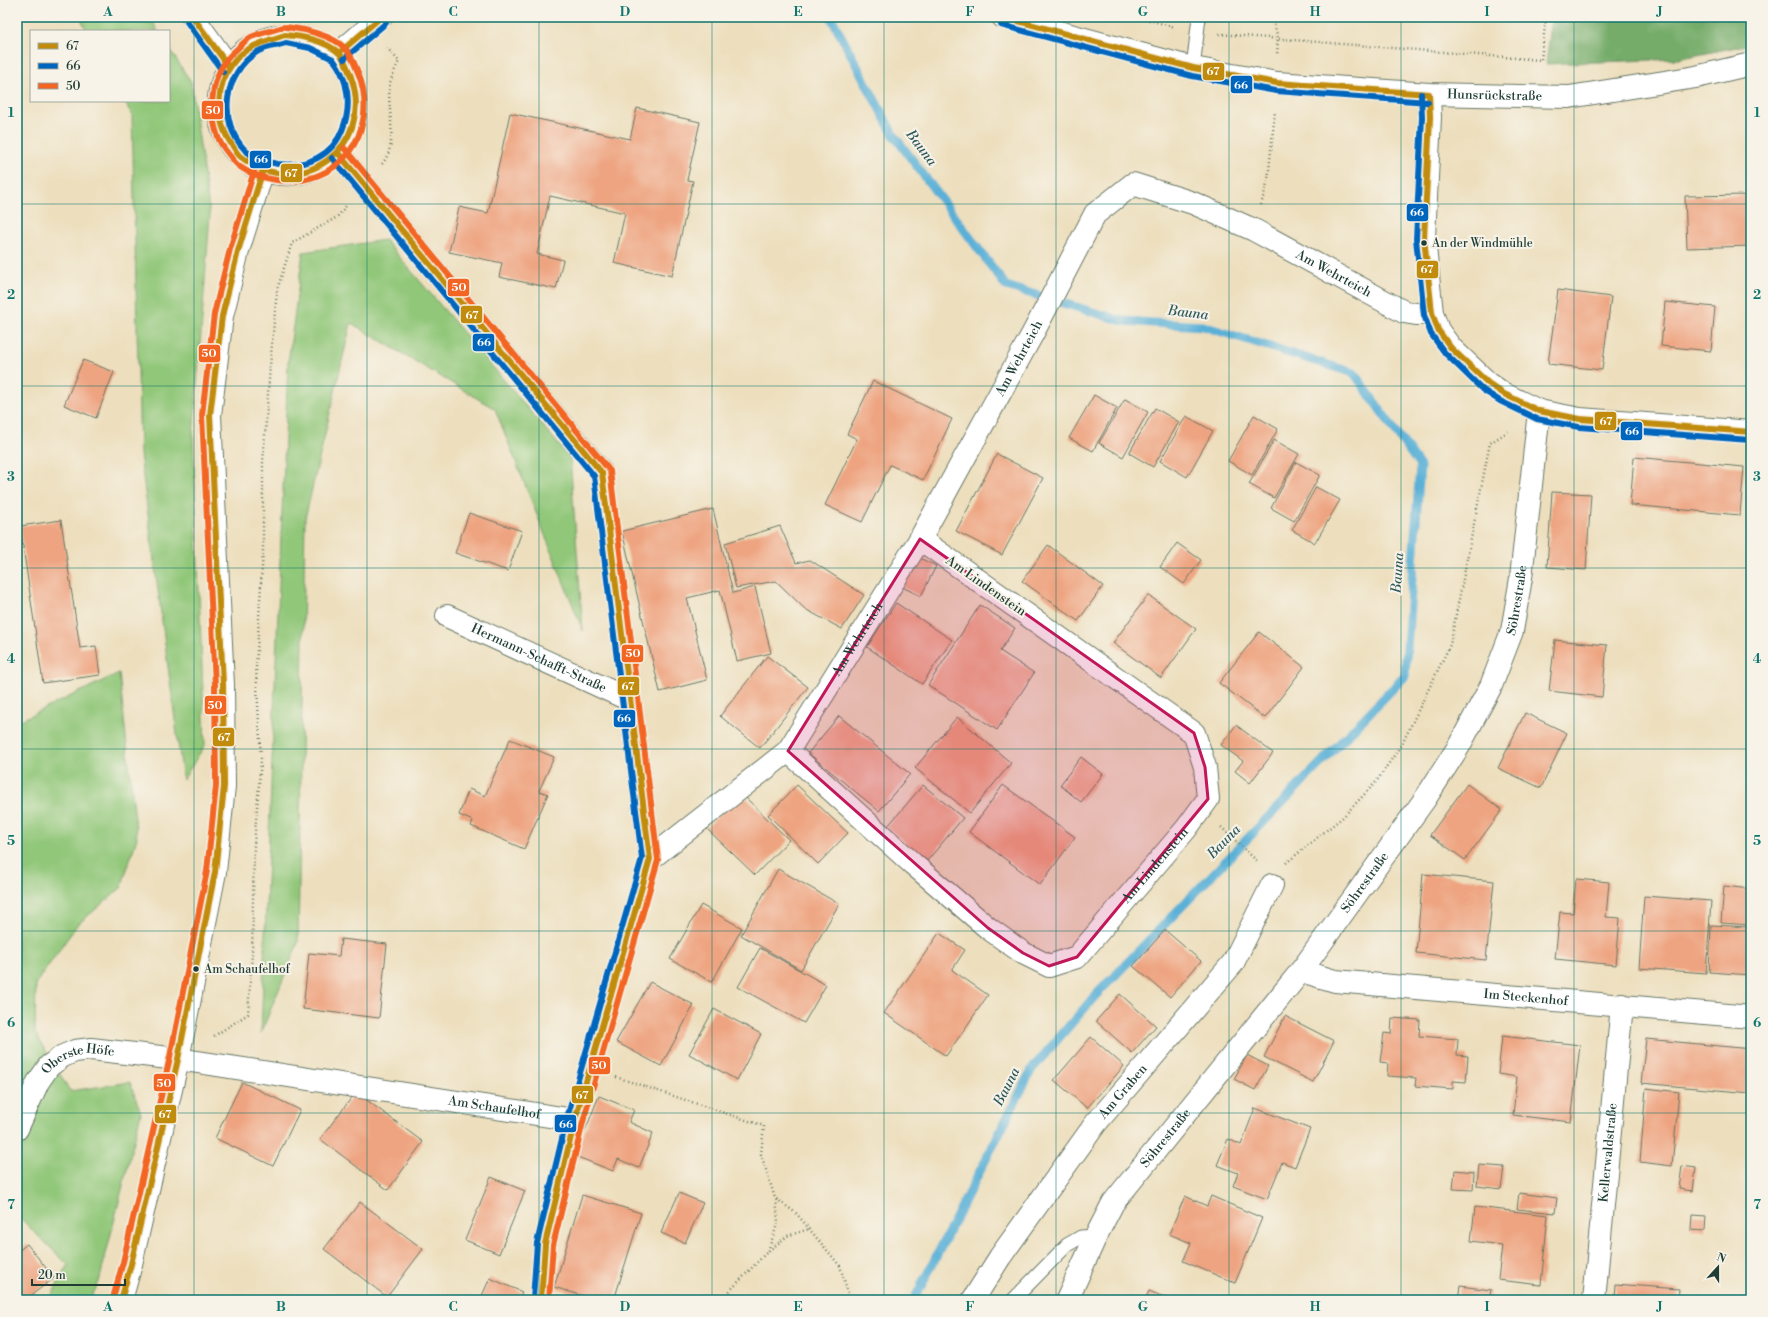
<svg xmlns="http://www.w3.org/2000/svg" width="1768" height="1317" font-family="'Libre Bodoni',serif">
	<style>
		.green { fill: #91c779; stroke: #588256 }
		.forest { fill: #74ac69; stroke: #4a744e }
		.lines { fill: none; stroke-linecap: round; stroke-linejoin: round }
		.stream { stroke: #5ab0d7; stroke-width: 9 }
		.building { fill: #eea481 }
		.service-casing { stroke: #677664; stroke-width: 15 }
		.minor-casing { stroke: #677664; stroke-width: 24 }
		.tertiary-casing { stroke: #677664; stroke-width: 24 }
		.path { stroke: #677664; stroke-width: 2.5; stroke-dasharray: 1 3; stroke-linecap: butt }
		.service { stroke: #fff; stroke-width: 13 }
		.minor { stroke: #fff; stroke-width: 22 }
		.tertiary { stroke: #fff; stroke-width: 22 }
		.bus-1-casing { stroke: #f7f3e8; stroke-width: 9 }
		.bus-2-casing { stroke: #f7f3e8; stroke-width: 9 }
		.bus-3-casing { stroke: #f7f3e8; stroke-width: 9 }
		.bus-1 { stroke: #c18c0d; stroke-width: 6 }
		.bus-2 { stroke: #0065bd; stroke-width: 6 }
		.bus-3 { stroke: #f26522; stroke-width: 6 }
		.marked { fill: #c2185b; fill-opacity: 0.2; stroke: #c2185b; stroke-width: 3; stroke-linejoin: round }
		.grid { fill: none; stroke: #0f766e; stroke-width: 1; stroke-opacity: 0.55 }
		.bus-dot { fill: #1f3d34; stroke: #f7f3e8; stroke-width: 1.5 }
		.labels { text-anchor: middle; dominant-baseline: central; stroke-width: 4; stroke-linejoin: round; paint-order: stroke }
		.bus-label { font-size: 12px; fill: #1f3d34; stroke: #f7f3e8; text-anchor: start }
		.street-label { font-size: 13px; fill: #1f3d34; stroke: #f7f3e8 }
		.water-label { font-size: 14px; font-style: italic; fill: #2e5a5d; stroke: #f7f3e8 }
		.line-badge { stroke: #f7f3e8; stroke-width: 1.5 }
		.badge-label { font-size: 11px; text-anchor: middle; font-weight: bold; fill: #fff }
		.neatline { fill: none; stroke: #0f766e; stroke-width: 1.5 }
		.grid-label { font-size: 13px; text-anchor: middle; font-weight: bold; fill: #0f766e }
	</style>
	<rect width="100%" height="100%" fill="#f7f3e8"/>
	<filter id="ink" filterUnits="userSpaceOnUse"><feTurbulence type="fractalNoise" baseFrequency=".025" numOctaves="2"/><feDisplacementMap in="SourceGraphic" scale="8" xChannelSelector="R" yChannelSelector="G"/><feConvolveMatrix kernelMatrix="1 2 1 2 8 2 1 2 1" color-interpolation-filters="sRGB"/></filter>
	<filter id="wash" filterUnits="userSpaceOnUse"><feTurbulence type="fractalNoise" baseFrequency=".012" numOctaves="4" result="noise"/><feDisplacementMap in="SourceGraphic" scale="16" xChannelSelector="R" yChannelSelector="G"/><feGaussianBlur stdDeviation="0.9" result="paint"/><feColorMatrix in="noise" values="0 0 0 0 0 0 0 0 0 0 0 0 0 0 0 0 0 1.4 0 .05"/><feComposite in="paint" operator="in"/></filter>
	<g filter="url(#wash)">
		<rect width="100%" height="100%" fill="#eddfbe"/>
		<path class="green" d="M80,17H150L158,31H87Z
			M169,48L191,82L210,215L193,437L205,745L183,780L140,454L132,115L124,101H169Z
			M385,240L570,458L583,631L495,409L351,323L305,519L298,943L261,1033L288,363L303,252Z
			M119,673L137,838L121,888L77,925L36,983L35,1033L70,1091L130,1082L141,1113L99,1282L90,1300H49L68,1265L17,1215V722Z"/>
		<path class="forest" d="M1552,17H1751V44L1678,59L1546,64Z"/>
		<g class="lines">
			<path class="stream" d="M831,17L893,134L1006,286L1123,321L1203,326L1354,373L1420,466L1405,676L1095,996L1032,1069L914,1300"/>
		</g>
		<g id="blocks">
			<path class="building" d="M637,108L700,122L687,180L693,181L672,276L614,263L625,213L550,196L537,254L563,260L556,289L499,277L502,263L449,252L459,207L488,213L510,113L630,139Z
				M1751,195V246L1687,248L1685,196Z
				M1558,290L1611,297L1602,370L1548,364Z
				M1665,302L1715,307L1711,351L1661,346Z
				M83,360L114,372L96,418L64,405Z
				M873,381L952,419L923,480L890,465L862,522L825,505L857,439L847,434Z
				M1094,395L1117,408L1093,451L1069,438Z
				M1125,399L1148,412L1123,457L1099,443Z
				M1155,408L1179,422L1153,467L1129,453Z
				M1254,415L1278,429L1252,475L1228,461Z
				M1186,416L1213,431L1187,477L1160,461Z
				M1274,440L1299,454L1274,498L1249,484Z
				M997,454L1043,478L1002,555L956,531Z
				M1634,457L1744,467L1740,515L1630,505Z
				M1296,462L1320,475L1294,521L1271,508Z
				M1316,487L1340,500L1315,543L1292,530Z
				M1552,492L1591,494L1586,570L1547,567Z
				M713,509L733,593L755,587L771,653L737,661L720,590L687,598L707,680L660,692L622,531Z
				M469,513L522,531L508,571L455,553Z
				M61,520L80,648L96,646L100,675L43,683L20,526Z
				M780,526L796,563L810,560L864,595L842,629L805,609L776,581L736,588L725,543Z
				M1177,543L1201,560L1184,584L1160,567Z
				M1048,545L1103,586L1078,621L1022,581Z
				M916,556L936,566L921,596L902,587Z
				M1148,595L1196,629L1161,678L1113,643Z
				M896,603L952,640L922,684L867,647Z
				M980,605L1015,628L1000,651L1034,673L997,730L928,685Z
				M1259,632L1304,667L1265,718L1219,683Z
				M1555,640L1607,645L1602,697L1549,691Z
				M767,656L808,687L760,748L720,716Z
				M1525,713L1567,733L1541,788L1498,768Z
				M839,716L910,774L879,811L808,753Z
				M957,717L1011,763L970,813L915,768Z
				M1236,725L1273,753L1250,783L1235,771L1243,761L1221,745Z
				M510,739L554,757L539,791L548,794L524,849L471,826L473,821L459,815L469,789L485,796Z
				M1081,757L1103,774L1081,802L1060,785Z
				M1467,784L1502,810L1465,860L1430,835Z
				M797,785L848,833L818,864L768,815Z
				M923,785L963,818L927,861L887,827Z
				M1003,785L1075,837L1040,885L969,832Z
				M741,793L789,840L755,875L706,828Z
				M778,869L839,904L801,970L741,935Z
				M1423,874L1494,881L1486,960L1416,953Z
				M1576,879L1609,882L1606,917L1620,918L1616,965L1555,959L1560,912L1573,913Z
				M1724,886L1751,889V925L1721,923Z
				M1644,896L1711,901L1706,973L1639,968Z
				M701,905L742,928L712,982L670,959Z
				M1711,925L1751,927V975L1709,972Z
				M1165,930L1201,961L1170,997L1133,966Z
				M939,933L965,950L952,970L988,995L946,1056L884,1013Z
				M341,939L387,944L379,1018L303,1009L309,953L339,956Z
				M760,948L826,985L804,1023L738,987Z
				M650,982L694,1005L661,1066L616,1042Z
				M1120,994L1156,1026L1132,1053L1096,1021Z
				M714,1009L761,1034L737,1080L689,1054Z
				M1285,1016L1334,1041L1313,1082L1264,1057Z
				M1392,1018L1420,1020L1419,1036L1458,1039L1457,1055L1468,1056L1466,1082L1453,1081V1089L1415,1086L1416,1078L1387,1076L1388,1063L1380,1062L1384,1033L1391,1034Z
				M1502,1036L1580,1045L1571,1122L1513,1115L1517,1077L1498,1074Z
				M1091,1037L1124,1066L1087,1108L1054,1080Z
				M1646,1039L1751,1049V1093L1641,1083Z
				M1247,1055L1268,1066L1255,1090L1234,1079Z
				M242,1082L300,1110L273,1166L215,1138Z
				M1646,1088L1679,1092L1672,1166L1640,1162Z
				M356,1092L423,1142L388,1190L320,1139Z
				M599,1096L634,1110L629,1122L653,1133L639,1168L618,1159L613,1171L575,1156Z
				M1255,1108L1310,1129L1295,1167L1282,1162L1267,1199L1233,1186L1238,1173L1217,1165L1228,1139L1241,1145Z
				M1479,1165L1504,1167L1501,1189L1477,1186Z
				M1682,1166L1696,1168L1693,1191L1679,1189Z
				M1455,1170L1474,1172L1473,1190L1453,1189Z
				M491,1177L525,1191L499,1254L465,1240Z
				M679,1193L703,1203L685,1243L661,1233Z
				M1519,1193L1557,1198L1555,1213L1517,1209Z
				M582,1195L641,1213L614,1300H596L554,1287Z
				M1185,1196L1207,1206L1211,1196L1262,1218L1235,1283L1183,1261L1191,1243L1169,1234Z
				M360,1202L423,1249L387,1297L324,1249Z
				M1475,1207L1548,1215L1541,1285L1498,1280L1502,1245L1471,1241Z
				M1692,1215L1706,1216L1705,1231L1691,1230Z
				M27,1244L54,1278L25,1300H17V1252Z
				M490,1278L522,1292L518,1300H480Z
				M1615,1284L1679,1289L1678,1300H1614Z
				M1460,1286L1491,1290L1489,1300H1458Z
				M1149,1291L1172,1300H1145Z"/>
		</g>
	</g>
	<g filter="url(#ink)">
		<use href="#blocks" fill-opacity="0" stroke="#677664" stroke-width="1"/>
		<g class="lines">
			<defs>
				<path id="service" d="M1193,68L1199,17
					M1013,1300L1067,1245L1081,1237L1096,1236"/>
				<g id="minor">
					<path d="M1429,94L1430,117L1424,238L1432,313L1438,330L1451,348L1488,383L1504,394L1539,411L1580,419L1751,432"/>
					<path d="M338,153L602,473L650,859L575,1120L545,1244L541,1300"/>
					<path id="s1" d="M447,616L630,700"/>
					<path id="s2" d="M788,751L913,864L988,928L1023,953L1049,966L1077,957L1186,829L1208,799L1205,767L1194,733L920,539"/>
					<path id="s3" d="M650,859L788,751L920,539L1033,333L1095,214L1133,184L1193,203L1254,230L1404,312L1416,314L1432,313"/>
					<path id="s4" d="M1301,971L1335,981L1751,1017"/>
					<path id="s5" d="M17,1129L38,1082L49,1066L63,1056L75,1051L91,1049L178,1059L575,1120"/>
					<path id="s6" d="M973,1300L1000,1257L1096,1123L1233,963L1272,885"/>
					<path id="s7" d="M1067,1300L1096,1236L1113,1203L1301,971L1425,799L1459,746L1491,686L1512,631L1521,578L1539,411"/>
					<path id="s8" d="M1594,1300L1622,1005"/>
				</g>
				<g id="tertiary">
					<path d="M193,17L229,67"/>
					<path id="s9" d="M1003,17L1193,68L1277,83L1429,94L1569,97L1696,77L1751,64"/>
					<path d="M285,35C302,36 314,40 329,47C332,49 337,51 339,53C343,57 345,64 348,69C371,115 345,171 291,174C204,179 188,47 285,35Z"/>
					<path d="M339,53L381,17"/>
					<path d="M121,1300L131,1264L178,1059L215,872L224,786L223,685L210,415L222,316L238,251L263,170"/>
				</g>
			</defs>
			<use href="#service" class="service-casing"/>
			<use href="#minor" class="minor-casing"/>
			<use href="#tertiary" class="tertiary-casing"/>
			<path class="path" d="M1137,17L1175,27
				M1272,17L1278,38L1277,56
				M1219,34L1541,60L1546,17
				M382,164C400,142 386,110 390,84C391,77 396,68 399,61L387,48
				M1261,205L1268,180L1275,111
				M1221,827L1258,862
				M1286,863L1343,817L1376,782L1402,744L1450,645L1490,443L1509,431
				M214,1036L248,1014L252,953L254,844L261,760L256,668L263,551V462L270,366L277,290L292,243L337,217L346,206
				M616,1077L764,1126L761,1154L775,1198L796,1213L840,1266L850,1300
				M769,1251L787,1236L809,1229
				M721,1300L768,1251L778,1222L776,1198"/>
			<use href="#service" class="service"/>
			<use href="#minor" class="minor"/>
			<use href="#tertiary" class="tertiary"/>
			<defs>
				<path id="bus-1" d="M193,17L229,67
					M1003,17L1193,68L1277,83L1429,94
					M285,35C302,36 326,41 339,53C345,59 348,69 351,77C376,147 299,203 241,157C237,154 235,149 232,145C215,121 215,86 233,63C245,46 266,41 285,35Z
					M339,53L381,17
					M1429,94L1430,117L1424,238L1432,313L1438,330L1451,348L1488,383L1504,394L1539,411L1580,419L1751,432
					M338,153L602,473L650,859L575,1120L545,1244L541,1300
					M121,1300L131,1264L178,1059L215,872L224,786L223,685L210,415L222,316L238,251L263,170"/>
				<path id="bus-2" d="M187,22L223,72
					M1001,25L1192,76L1276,91L1428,102
					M286,43L310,48L333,59C348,78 352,105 343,128C333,156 306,168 278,164C266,162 253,158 245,150C217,121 224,73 257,52C265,47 277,46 286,43Z
					M344,59L386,23
					M1421,94L1422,117L1416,239L1424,315L1431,334L1445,353L1483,390L1500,401L1537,419L1579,427L1750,440
					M332,158L594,476L642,858L567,1118L537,1243L533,1299"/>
				<path id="bus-3" d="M283,27C272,31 260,33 251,37C246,40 241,45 237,49C211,71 207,106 218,137C220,145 228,153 233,160C242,172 262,178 276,180C338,189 380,133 359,75C355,66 352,55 345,48C332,35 303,29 286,27
					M344,148L610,471L658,860L583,1122L553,1245L549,1300
					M113,1298L123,1262L170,1057L207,871L216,786L215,685L202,415L214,314L230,249L255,168"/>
			</defs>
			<use href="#bus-1" class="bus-1-casing"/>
			<use href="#bus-2" class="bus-2-casing"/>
			<use href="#bus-3" class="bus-3-casing"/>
			<use href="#bus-1" class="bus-1"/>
			<use href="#bus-2" class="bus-2"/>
			<use href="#bus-3" class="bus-3"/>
		</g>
	</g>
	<path class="marked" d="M920,539L1194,733L1205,767L1208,799L1077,957L1049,966L1023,953L988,928L788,751Z"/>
	<path class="grid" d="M194,17V1300M367,17V1300M539,17V1300M712,17V1300M884,17V1300M1056,17V1300M1229,17V1300M1401,17V1300M1574,17V1300M17,204H1751M17,386H1751M17,568H1751M17,749H1751M17,931H1751M17,1113H1751"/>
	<g class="bus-dot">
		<circle cx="1424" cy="243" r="3.5"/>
		<circle cx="196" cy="969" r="3.5"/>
	</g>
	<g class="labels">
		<g class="bus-label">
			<text x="1432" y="243">An der Windmühle</text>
			<text x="204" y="969">Am Schaufelhof</text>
		</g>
		<g class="street-label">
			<text stroke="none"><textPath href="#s9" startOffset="500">Hunsrückstraße</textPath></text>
			<text stroke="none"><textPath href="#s3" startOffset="1063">Am Wehrteich</textPath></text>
			<text stroke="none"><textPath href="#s3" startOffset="631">Am Wehrteich</textPath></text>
			<text transform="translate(986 586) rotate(35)">Am Lindenstein</text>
			<text stroke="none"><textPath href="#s7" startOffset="839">Söhrestraße</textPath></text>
			<text stroke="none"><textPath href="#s3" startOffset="307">Am Wehrteich</textPath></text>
			<text stroke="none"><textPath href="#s1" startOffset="101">Hermann-Schafft-Straße</textPath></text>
			<text stroke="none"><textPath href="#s2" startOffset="489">Am Lindenstein</textPath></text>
			<text stroke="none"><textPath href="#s7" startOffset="515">Söhrestraße</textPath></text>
			<text stroke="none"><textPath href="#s4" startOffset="227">Im Steckenhof</textPath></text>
			<text stroke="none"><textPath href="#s5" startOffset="102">Oberste Höfe</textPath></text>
			<text stroke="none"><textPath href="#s6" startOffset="257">Am Graben</textPath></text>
			<text stroke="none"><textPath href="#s5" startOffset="525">Am Schaufelhof</textPath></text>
			<text stroke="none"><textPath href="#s7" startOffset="191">Söhrestraße</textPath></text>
			<text stroke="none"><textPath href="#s8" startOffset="148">Kellerwaldstraße</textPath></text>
		</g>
		<g class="water-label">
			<text transform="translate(921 148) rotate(53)">Bauna</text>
			<text transform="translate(1188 313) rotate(7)">Bauna</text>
			<text transform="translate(1398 573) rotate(-86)">Bauna</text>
			<text transform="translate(1224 842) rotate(-46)">Bauna</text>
			<text transform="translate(1007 1087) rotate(-63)">Bauna</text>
		</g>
	</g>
	<g class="line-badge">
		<rect x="1202" y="62" width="23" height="19" rx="4" fill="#c18c0d"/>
		<rect x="1230" y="75" width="23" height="19" rx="4" fill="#0065bd"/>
		<rect x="201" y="100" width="23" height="20" rx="4" fill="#f26522"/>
		<rect x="249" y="150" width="23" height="19" rx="4" fill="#0065bd"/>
		<rect x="280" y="163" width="23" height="20" rx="4" fill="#c18c0d"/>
		<rect x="1406" y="203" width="23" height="19" rx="4" fill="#0065bd"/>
		<rect x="1416" y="260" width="23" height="19" rx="4" fill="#c18c0d"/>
		<rect x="447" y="278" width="23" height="19" rx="4" fill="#f26522"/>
		<rect x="460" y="305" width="23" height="19" rx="4" fill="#c18c0d"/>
		<rect x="472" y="333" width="23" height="19" rx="4" fill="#0065bd"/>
		<rect x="198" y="344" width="23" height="19" rx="4" fill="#f26522"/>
		<rect x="1594" y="411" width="23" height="20" rx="4" fill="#c18c0d"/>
		<rect x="1620" y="421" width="23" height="20" rx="4" fill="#0065bd"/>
		<rect x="621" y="644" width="23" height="19" rx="4" fill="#f26522"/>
		<rect x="617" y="676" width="23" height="20" rx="4" fill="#c18c0d"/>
		<rect x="204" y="695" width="23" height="20" rx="4" fill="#f26522"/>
		<rect x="613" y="709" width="23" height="19" rx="4" fill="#0065bd"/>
		<rect x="212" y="727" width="23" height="20" rx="4" fill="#c18c0d"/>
		<rect x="588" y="1056" width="23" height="19" rx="4" fill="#f26522"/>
		<rect x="153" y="1073" width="23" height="19" rx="4" fill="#f26522"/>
		<rect x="571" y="1085" width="23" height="19" rx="4" fill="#c18c0d"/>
		<rect x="154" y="1104" width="23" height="20" rx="4" fill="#c18c0d"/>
		<rect x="554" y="1114" width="23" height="19" rx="4" fill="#0065bd"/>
	</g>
	<g class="badge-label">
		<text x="1213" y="75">67</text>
		<text x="1241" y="89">66</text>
		<text x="213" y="114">50</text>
		<text x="261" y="163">66</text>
		<text x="291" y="177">67</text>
		<text x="1417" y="216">66</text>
		<text x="1427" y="273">67</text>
		<text x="459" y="291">50</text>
		<text x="472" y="319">67</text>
		<text x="484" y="346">66</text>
		<text x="209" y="357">50</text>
		<text x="1606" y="425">67</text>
		<text x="1632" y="435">66</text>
		<text x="633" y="657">50</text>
		<text x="628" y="690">67</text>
		<text x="215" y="709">50</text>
		<text x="624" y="722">66</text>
		<text x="224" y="741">67</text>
		<text x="599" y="1069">50</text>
		<text x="164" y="1087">50</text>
		<text x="582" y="1099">67</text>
		<text x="165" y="1118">67</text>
		<text x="566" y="1128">66</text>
	</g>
	<rect width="1768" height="1317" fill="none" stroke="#f7f3e8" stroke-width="44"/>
	<rect x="30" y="30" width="140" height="72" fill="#f7f3e8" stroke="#a1aaa0"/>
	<rect x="38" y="43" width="20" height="6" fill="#c18c0d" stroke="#a1aaa0"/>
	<text x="66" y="50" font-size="12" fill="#1f3d34">67</text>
	<rect x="38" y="63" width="20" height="6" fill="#0065bd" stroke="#a1aaa0"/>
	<text x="66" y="70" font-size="12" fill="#1f3d34">66</text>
	<rect x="38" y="83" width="20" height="6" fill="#f26522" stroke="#a1aaa0"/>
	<text x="66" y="90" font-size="12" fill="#1f3d34">50</text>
	<g transform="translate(1718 1267) rotate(21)" stroke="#f7f3e8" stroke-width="3" paint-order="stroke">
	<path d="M0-3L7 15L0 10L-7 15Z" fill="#1f3d34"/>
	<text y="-6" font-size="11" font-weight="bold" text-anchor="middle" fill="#1f3d34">N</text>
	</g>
	<path d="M32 1279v6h93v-6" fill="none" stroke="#1f3d34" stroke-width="2"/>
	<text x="38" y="1279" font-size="12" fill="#1f3d34" stroke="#f7f3e8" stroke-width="3" paint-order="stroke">20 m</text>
	<rect x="22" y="22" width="1724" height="1273" class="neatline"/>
	<g class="grid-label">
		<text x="108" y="16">A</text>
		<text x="281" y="16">B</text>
		<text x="453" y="16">C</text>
		<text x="625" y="16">D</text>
		<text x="798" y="16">E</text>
		<text x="970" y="16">F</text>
		<text x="1143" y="16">G</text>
		<text x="1315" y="16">H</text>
		<text x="1487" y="16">I</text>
		<text x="1660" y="16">J</text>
		<text x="11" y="117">1</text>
		<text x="1757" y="117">1</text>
		<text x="11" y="299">2</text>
		<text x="1757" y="299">2</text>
		<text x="11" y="481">3</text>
		<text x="1757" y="481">3</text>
		<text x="11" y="663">4</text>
		<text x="1757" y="663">4</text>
		<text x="11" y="845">5</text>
		<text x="1757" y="845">5</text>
		<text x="11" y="1027">6</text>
		<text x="1757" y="1027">6</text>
		<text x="11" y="1209">7</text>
		<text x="1757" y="1209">7</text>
		<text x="108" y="1311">A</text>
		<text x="281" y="1311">B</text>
		<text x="453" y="1311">C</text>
		<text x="625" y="1311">D</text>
		<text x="798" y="1311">E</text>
		<text x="970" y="1311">F</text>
		<text x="1143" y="1311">G</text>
		<text x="1315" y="1311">H</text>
		<text x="1487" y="1311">I</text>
		<text x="1660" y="1311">J</text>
	</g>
</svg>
